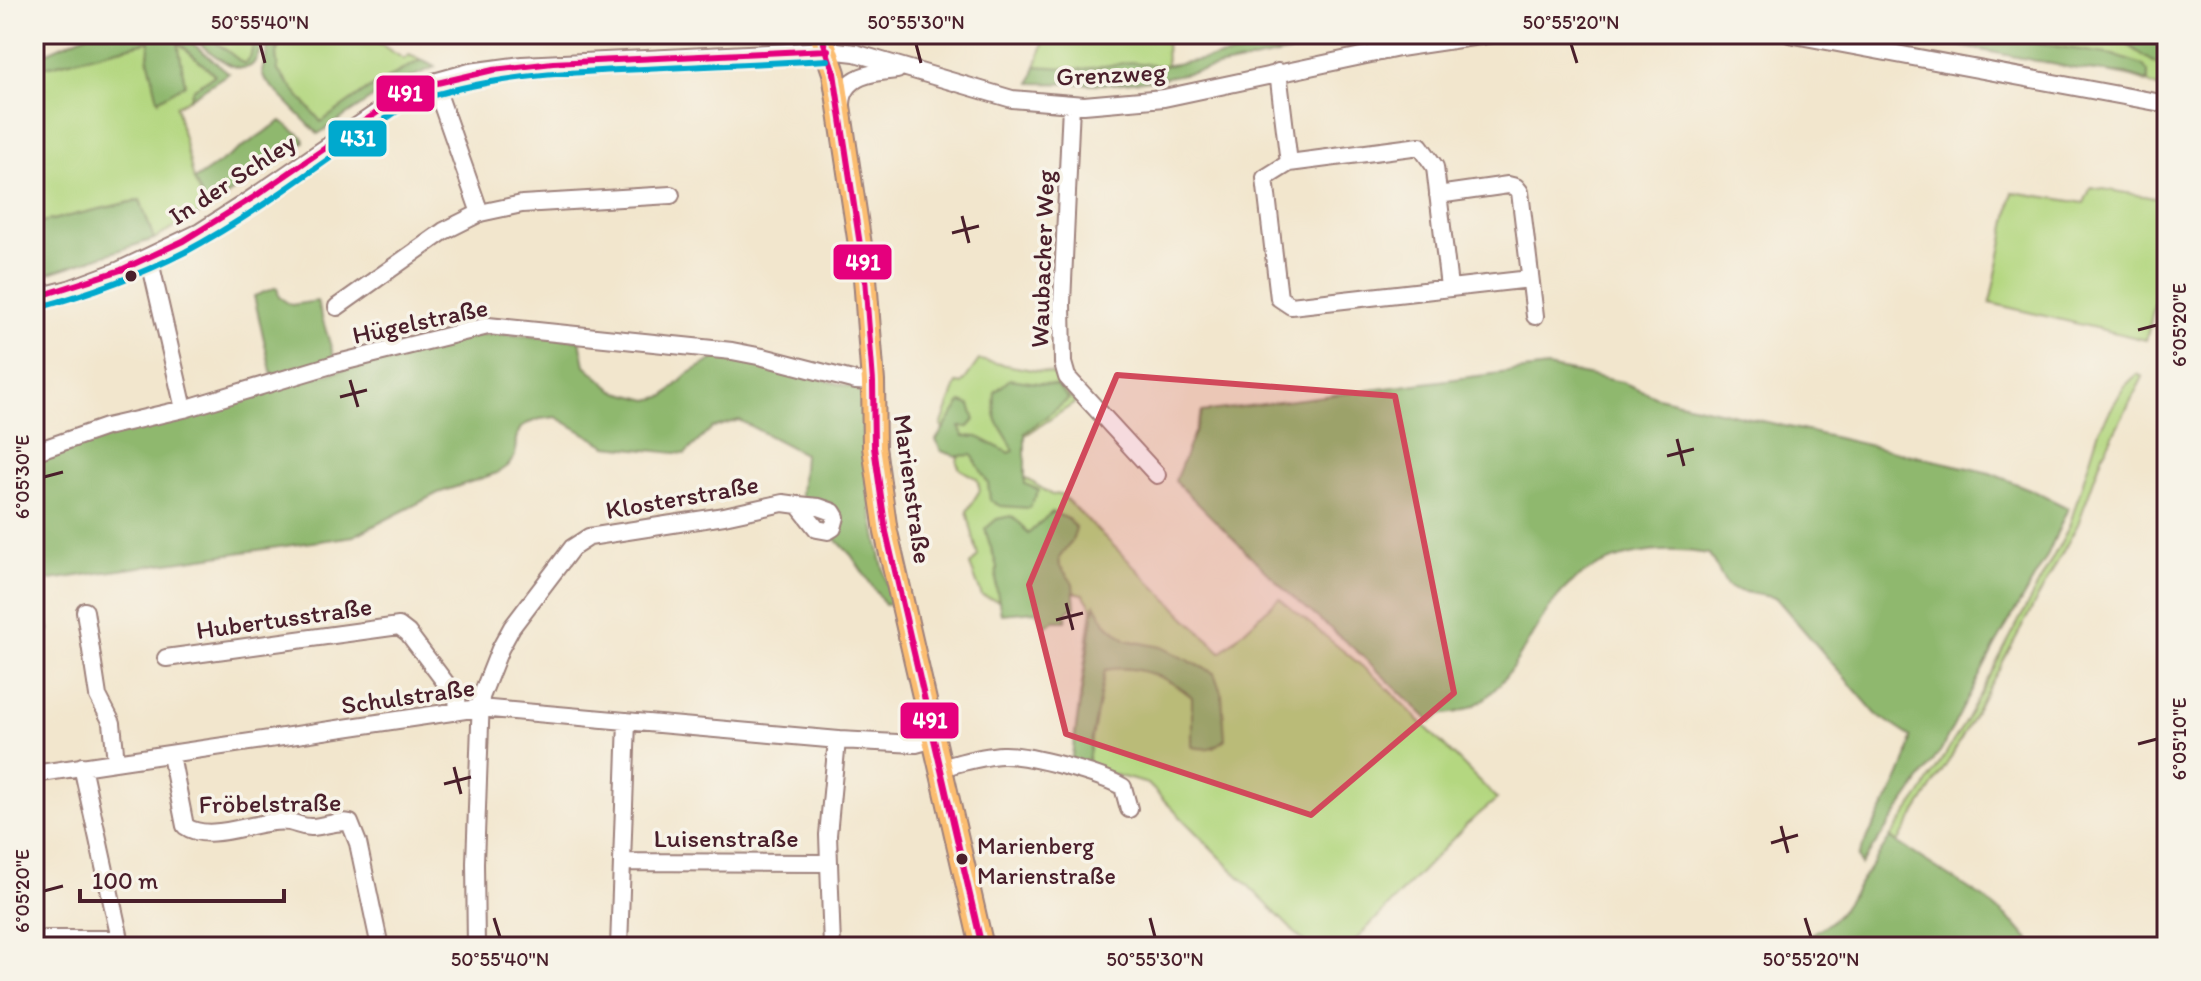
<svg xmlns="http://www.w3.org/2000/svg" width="2201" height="981" font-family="Itim,sans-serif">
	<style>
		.green { fill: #b4d780; stroke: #7f7b56; stroke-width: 2 }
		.forest { fill: #8fb86e; stroke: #6c6c4c; stroke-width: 2 }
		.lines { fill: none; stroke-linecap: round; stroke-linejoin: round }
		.minor-casing { stroke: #9e827c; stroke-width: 20 }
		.major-casing { stroke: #9e827c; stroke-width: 26 }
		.minor { stroke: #fff; stroke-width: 16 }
		.major { stroke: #fcbd6f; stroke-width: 22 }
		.bus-1-casing { stroke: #f7f3e8; stroke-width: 12 }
		.bus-2-casing { stroke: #f7f3e8; stroke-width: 12 }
		.bus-1 { stroke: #e5007d; stroke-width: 6 }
		.bus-2 { stroke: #00a9ce; stroke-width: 6 }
		.marked { fill: #d1495b; fill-opacity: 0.2; stroke: #d1495b; stroke-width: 6; stroke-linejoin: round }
		.ticks { fill: none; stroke: #4a1f2b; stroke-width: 3 }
		.bus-dot { fill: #4a1f2b; stroke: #f7f3e8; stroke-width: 3 }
		.labels { text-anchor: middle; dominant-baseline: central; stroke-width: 7; stroke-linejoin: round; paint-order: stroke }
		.bus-label { font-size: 24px; fill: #4a1f2b; stroke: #f7f3e8; text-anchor: start }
		.street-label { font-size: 26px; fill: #4a1f2b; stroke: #f7f3e8 }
		.line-badge { stroke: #f7f3e8; stroke-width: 3 }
		.badge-label { font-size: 22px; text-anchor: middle; font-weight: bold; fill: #fff }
		.neatline { fill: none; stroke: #4a1f2b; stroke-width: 3 }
		.ticks-label { font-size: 20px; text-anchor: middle; fill: #4a1f2b }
	</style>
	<rect width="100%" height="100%" fill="#f7f3e8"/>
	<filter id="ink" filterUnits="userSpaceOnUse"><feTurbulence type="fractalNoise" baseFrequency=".0125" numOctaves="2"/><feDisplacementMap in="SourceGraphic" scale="16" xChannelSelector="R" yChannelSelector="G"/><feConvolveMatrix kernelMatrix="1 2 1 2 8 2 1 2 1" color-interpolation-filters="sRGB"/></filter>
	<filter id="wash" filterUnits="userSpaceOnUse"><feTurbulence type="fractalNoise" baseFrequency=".006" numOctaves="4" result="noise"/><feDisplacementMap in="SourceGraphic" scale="32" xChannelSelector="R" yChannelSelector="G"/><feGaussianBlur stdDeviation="1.8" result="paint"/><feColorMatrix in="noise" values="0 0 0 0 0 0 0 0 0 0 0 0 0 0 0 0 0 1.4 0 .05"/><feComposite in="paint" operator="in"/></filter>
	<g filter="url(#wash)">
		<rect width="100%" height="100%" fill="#f2e6cd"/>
		<path class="green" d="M205,34H256L250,58L244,64Z
			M282,34H364L404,59L409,55L421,60L368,89L321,122L277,71L276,55Z
			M1046,34H1166L1167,77L1113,84L1031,83Z
			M1900,34H2112L2167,71V93C2134,71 2104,74 2066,66C2011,56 1955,45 1900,34Z
			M150,41L148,57L159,100L178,41L215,75L193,89L190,98L176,106L194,180L208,209L154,239L140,200L34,224V66H50Z
			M2091,187L2167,200V254L2146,340L1990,303L2013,192L2084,203Z
			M979,360L1053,374L1075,403L1018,440L1020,474L1052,495L1061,494L1221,652L1279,598L1380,681L1497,799L1466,825L1349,947H1309L1148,784L1071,763L1092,608L1083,594L1052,588L1005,603L982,596L970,565L978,556L967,511L980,490L977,479L960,469L957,463L959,449L941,426L957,383L962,384Z
			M2137,374L2143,377L2103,454L2078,524L1951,757L1898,842L1890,838L1921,794L1964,724L2069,527L2099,430L2124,387Z"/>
		<path class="forest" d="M88,34H181L229,73L190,98L193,89L215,75L178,42L185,84L158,100L148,57L150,41L50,66H34V58Z
			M188,34H205L244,64L250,58L256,34H264C261,44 260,56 253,64C237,80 201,44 188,34Z
			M271,34H282L276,55L278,71L321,122L368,89L421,60L435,67L389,87L318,134L265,80L262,72Z
			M1360,34H1381L1153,80L1113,84L1031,83L1036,66L1083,69L1132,62L1163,66Z
			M1900,34H1976L2113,55L2143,65L2148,72V81L2125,74L2077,69Z
			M2112,34H2167V71L2117,38Z
			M281,121L303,137L304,142L208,209L194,180Z
			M140,200L154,239L34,278V224Z
			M277,287L279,297L291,305L317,301L334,357L272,375L254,296Z
			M500,334L580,340L585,365L614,391L649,400L665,396L688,374L719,356L797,372L857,389C867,399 862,423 863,437C866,493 878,550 892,604L885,605L851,555L832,535L831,503L821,501L809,503L801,495L804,454L739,420L712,428L685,454L607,446L556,417L540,419L526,424L520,429L516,439L515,456L508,466L497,473L438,493L354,536L36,582L49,630L34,635V460L41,456L128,428L440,343L479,335Z
			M1547,367L1622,382L1657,397L1990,473L2032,490L2068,508L2046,558L1996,644L1941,750L1861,865L1858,857C1874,819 1907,778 1911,737L1876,714L1776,598L1734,590L1727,586L1709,554C1662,546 1606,552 1569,585C1527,623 1508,715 1441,714L1431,722L1359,653L1287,592L1175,481L1202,412Z
			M1010,379L1057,386L1069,399L1025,433V484L1039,490L1029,508L1000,506L990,500L988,483L972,455L956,456L941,451L936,440L961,402L970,405L975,420L969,427H959L964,436L978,437L1009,453L1014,451C1002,423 992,428 995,392Z
			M1052,512L1068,519L1076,528L1072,541L1059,558L1060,566L1073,583L1075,607L1068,610L1066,621H1053L1045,627L1036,611L1001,614L996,586L997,567L985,529L997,519L1011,516L1022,525L1028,534Z
			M1095,604L1105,622L1126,640L1161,647L1214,673L1222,695L1225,739C1214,749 1206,750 1192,747V697C1168,677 1137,664 1105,670L1087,765L1071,763Z
			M1890,838L1985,899L2015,924L2035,947H1791L1829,923L1839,914Z"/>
	</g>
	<g filter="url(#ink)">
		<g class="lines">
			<defs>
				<path id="minor" d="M1789,34L2167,104
					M1278,72L1289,163
					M434,82L480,213
					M842,104C843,75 874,72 897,70
					M1071,105L1062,303L1063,363L1067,377L1157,475
					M1438,195L1508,185L1516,187L1520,192L1535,316
					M149,257L184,409
					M1449,287L1435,167L1420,146L1289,163L1265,178L1279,298L1291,306L1530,279
					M34,298L69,289L120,270L200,232L248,201L404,94L434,82L470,72L522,65L828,50L855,53L1012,99L1084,105L1164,98L1399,48L1493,34
					M337,307L444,231L480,213L522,204L671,195
					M34,452L106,427L184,409L338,363L488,326L732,351L763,357L856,381L873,382
					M85,611L98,696L112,723L116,761
					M166,658L399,626L408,633L457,698L458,711
					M171,755L185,826C211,845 261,817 289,822C299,824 303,828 313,827C326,826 338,820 350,823L358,843L380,947
					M82,766L120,939
					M940,768C960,763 981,756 1002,755C1027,754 1101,774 1123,787L1129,809
					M34,774L479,708L839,740L916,744L934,739
					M623,862L828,863
					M34,945L46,939H120L121,946
					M476,947L475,863L481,697L500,649L512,627L572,548L589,537L724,516L783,503L798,505L817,529L828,531L833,528L836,517L833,512L819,507L798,505
					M619,947L627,721
					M832,947L828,835L837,740"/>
				<path id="major" d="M821,34L834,73L865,278L873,382L874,447L886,532L982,947"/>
			</defs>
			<use href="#minor" class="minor-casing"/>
			<use href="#major" class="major-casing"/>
			<use href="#minor" class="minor"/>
			<use href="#major" class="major"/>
			<defs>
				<path id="bus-1" d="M821,34L834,73L865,278L873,382L874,447L886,532L982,947
					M34,298L121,270L183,241L254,197L404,94L433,84L493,70L553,63L828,50"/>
				<path id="bus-2" d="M37,308C88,294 138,276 185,252C264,210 335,152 409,103C486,76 563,72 644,69C706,66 767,63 828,60"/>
			</defs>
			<use href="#bus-1" class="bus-1-casing"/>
			<use href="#bus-2" class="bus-2-casing"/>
			<use href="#bus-1" class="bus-1"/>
			<use href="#bus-2" class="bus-2"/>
		</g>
	</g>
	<path class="marked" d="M1117,375L1395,396L1454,693L1311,815L1066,734L1029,585Z"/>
	<path class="ticks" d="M260,44L265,63M916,44L921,63M1571,44L1577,63M962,216L969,243M952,233L979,226M2138,330L2157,325M350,380L358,407M340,397L367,390M1677,439L1684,466M1667,456L1694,449M44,477L63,472M1066,603L1073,630M1056,620L1083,613M2138,744L2157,739M454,767L461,794M444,784L471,777M1781,826L1788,853M1771,843L1798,835M44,891L63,886M494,918L500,937M1150,918L1155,937M1805,918L1811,937"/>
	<g class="bus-dot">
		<circle cx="131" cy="276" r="7"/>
		<circle cx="962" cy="859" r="7"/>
	</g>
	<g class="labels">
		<g class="bus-label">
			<text x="977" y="845">Marienberg<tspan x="977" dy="30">Marienstraße</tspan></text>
		</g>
		<g class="street-label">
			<text transform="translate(1111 74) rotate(-3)">Grenzweg</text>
			<text transform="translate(232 179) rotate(-33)">In der Schley</text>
			<text transform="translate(1042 259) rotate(-88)">Waubacher Weg</text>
			<text transform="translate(420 321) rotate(-12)">Hügelstraße</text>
			<text transform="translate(913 489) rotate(82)">Marienstraße</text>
			<text transform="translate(682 497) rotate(-10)">Klosterstraße</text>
			<text transform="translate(284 618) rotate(-8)">Hubertusstraße</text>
			<text transform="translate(408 696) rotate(-8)">Schulstraße</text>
			<text transform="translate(270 803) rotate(-1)">Fröbelstraße</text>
			<text x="726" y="838">Luisenstraße</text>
		</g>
	</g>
	<g class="line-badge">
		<rect x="375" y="74" width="61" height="39" rx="8" fill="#e5007d"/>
		<rect x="327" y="119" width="61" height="39" rx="8" fill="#00a9ce"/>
		<rect x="832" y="243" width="61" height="38" rx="8" fill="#e5007d"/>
		<rect x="899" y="701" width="61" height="39" rx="8" fill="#e5007d"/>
	</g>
	<g class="badge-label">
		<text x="405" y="101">491</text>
		<text x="358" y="146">431</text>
		<text x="863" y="270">491</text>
		<text x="930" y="728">491</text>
	</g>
	<rect width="2201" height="981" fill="none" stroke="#f7f3e8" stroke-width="88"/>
	<path d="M80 889v12h204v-12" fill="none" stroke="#4a1f2b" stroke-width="4"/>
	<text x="92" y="889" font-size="24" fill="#4a1f2b" stroke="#f7f3e8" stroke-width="6" paint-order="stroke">100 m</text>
	<rect x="44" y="44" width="2113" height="893" class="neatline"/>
	<g class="ticks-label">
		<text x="260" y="29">50°55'40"N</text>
		<text x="916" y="29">50°55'30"N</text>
		<text x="1571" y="29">50°55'20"N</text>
		<text transform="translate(2179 325) rotate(-90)" y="7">6°05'20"E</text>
		<text transform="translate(22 477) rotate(-90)" y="7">6°05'30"E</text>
		<text transform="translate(2179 739) rotate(-90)" y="7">6°05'10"E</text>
		<text transform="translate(22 891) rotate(-90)" y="7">6°05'20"E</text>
		<text x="500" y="966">50°55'40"N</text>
		<text x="1155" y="966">50°55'30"N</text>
		<text x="1811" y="966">50°55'20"N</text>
	</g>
</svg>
